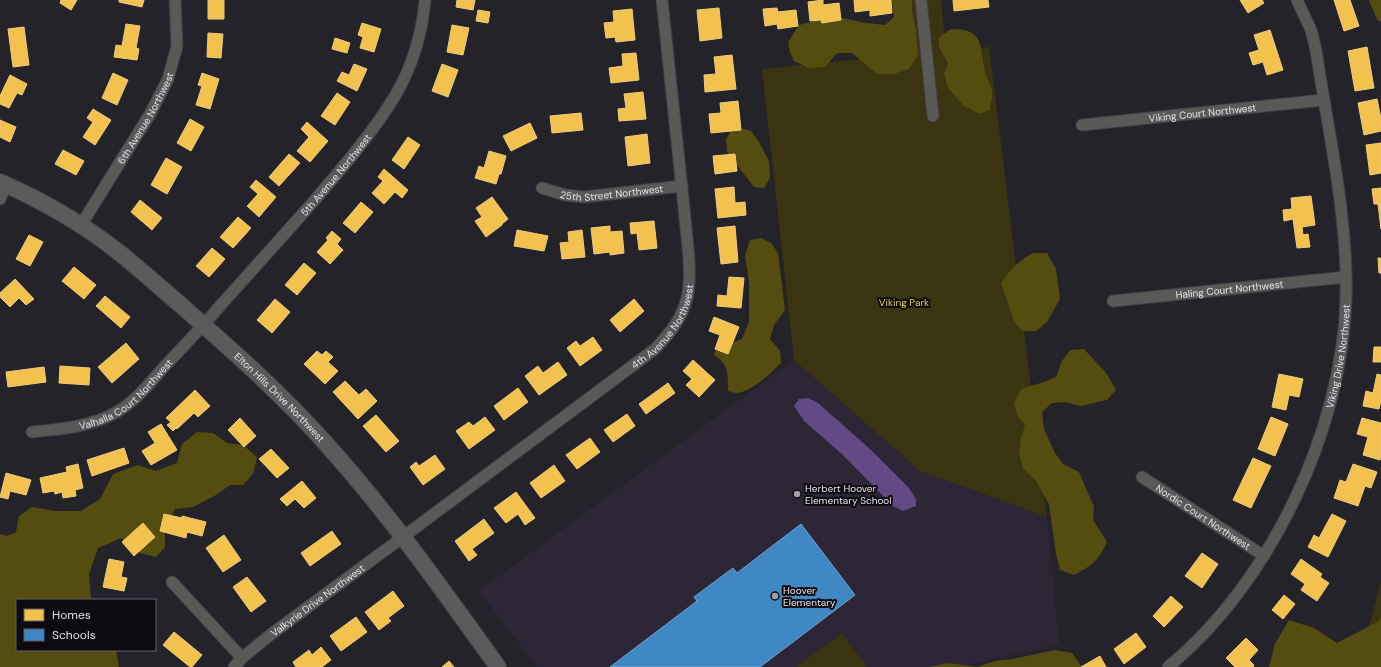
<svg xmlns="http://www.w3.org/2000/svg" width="1381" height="667" font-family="'DM Sans',sans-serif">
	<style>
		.built { fill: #2c2637 }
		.green { fill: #3a3410 }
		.forest { fill: #554c0f }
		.water { fill: #624a87 }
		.homes { fill: #f2c14e; stroke: #eecb7d }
		.schools { fill: #3f88c5; stroke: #71a3d1 }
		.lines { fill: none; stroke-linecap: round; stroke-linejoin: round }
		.minor-casing { stroke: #413f44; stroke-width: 13 }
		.secondary-casing { stroke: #413f44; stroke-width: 18 }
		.minor { stroke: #595958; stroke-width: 11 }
		.secondary { stroke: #5c5a5a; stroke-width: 16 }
		.poi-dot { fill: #a29fa8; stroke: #0d0b10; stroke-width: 1.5 }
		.labels { text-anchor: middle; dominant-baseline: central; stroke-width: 4; stroke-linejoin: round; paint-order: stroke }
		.street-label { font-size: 10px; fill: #e5e2ec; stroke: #0d0b10 }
		.park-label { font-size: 10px; fill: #decc59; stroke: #0d0b10 }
		.poi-label { font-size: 10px; fill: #e5e2ec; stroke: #0d0b10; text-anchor: start }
	</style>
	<rect width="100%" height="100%" fill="#25232a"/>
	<path class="built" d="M794,360L920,471L1047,517L1059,644L959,667H537L479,591Z"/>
	<path class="green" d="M904,0H941L946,52L989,47L1047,517L920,471L794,360L762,69L909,54Z
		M1381,581V667H1338L1363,651Z
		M842,633L867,667H796Z"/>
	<path class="forest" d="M892,0H912V11L916,30L918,56L909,69L894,74H877L852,53H837L825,67L809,68L794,61L790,52L788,42L799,25L815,21L842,18L866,23L885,25L894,17Z
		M1369,0H1381V21H1378L1369,1Z
		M951,29C982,29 980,42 984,67C985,75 990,83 992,91C993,97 990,104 990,110L980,114L964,106L948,88L944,73L948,64L939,47V37Z
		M744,129L751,131L759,142L769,161L770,178L764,188L754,187L727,152L726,139L731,131Z
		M761,238L771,243L778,253L785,310L774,325L770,339L780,351L781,363C770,374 753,390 738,393C735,393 731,392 728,391C728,375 729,364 714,355L717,345L728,344L742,339L749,322V281L745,256L750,240Z
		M1033,253H1047L1056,269L1060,299L1047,322L1036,331H1022L1014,321L1001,283C1009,270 1019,261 1033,253Z
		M1084,349L1107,374L1116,390L1107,400L1081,406L1065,402L1052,403L1042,412L1044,429L1055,453L1063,464L1079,472L1094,507L1093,520L1107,542C1098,561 1093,565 1074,575L1060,570L1056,554L1049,504L1036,481L1023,468L1019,454L1021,438L1025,425L1018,417L1014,403L1021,389L1044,382L1056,377L1062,361L1070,350Z
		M197,432L213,433L227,443L243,445L257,457L253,474L243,485H230L216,495L193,507L175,509L165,527V547L156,557L140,553L121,538L98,548L89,574L91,600H17V650H116L119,667H0V534L7,536L16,532L19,516L32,507L56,511H81L100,499L113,474L138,465L156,471L177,463L182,444Z
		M1381,616V667H1269L1275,644L1289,620L1314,628L1337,643L1379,621Z
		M1055,650L1072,653L1082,667H929L948,663L977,667L995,661L1013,659Z"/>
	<path class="water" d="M808,398L818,403L870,449L909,488L916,499V506L903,511L893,506L843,455L804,421L794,406L799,399Z"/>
	<path class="homes" d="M61,0H77L71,10L60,3Z
		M119,0H144L142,7L119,2Z
		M208,0H224V19H208Z
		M457,0H475L473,10L456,7Z
		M823,0V5L839,3L841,20L822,23L821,20L810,21L808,2Z
		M854,0H891L892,13L870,16V10L855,12Z
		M953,0H988L989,7L954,11Z
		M1240,0H1262L1264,3L1248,13Z
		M1334,0H1350L1359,26L1344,31Z
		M719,8L722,38L700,41L697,10Z
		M777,8L778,12L796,10L798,26L778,29L777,24L765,26L763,9Z
		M632,9L635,40L616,42L615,37L606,38L604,23L614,22L613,11Z
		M478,10L490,12L488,23L476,21Z
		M362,23L381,29L374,52L360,48L363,37L358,35Z
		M126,24L140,26L136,48L139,49L137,60L114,57L116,45L122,46Z
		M452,25L469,28L463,55L447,52Z
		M24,27L29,65L13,67L8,29Z
		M1270,30L1283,70L1267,75L1263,62L1253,65L1249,53L1259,50L1254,35Z
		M208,33L223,34L221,58L207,57Z
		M335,38L350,43L347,53L332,49Z
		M1367,47L1374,88L1355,91L1348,51Z
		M636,53L639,80L611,83L609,68L623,66L622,54Z
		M732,55L736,89L705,92L704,75L716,74L714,57Z
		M354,64L367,69L357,91L337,81L342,72L349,75Z
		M442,64L458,70L448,97L432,91Z
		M113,73L128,80L117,105L102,98Z
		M202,73L219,79L210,109L196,105L202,86L198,85Z
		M10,75L27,84L22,95L17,93L9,108L0,104V96Z
		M643,92L646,119L619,121L618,109L626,108L624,94Z
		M337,93L350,102L335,125L321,116Z
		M1377,99L1381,119V131L1364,135L1358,103Z
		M738,101L741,130L711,133L709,114L721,113L720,103Z
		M93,109L111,120L95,145L83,137L93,122L87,118Z
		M581,113L583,130L552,133L550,116Z
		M190,119L204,127L191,151L177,143Z
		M0,120L16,127L10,142L0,137Z
		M307,122L328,141L310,162L297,151L309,137L301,129Z
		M530,123L537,138L511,151L503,136Z
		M647,134L650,163L628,166L625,137Z
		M408,137L420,145L404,169L392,160Z
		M1381,143V173L1370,175L1366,145Z
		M63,150L84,161L76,175L55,164Z
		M489,151L506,156L501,174H499L496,184L475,178L479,166L484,168Z
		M289,154L300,163L279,186L269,177Z
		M735,154L737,171L715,174L713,156Z
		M166,158L182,167L167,194L151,185Z
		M384,169L408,190L402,198L395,192L384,204L372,193L383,181L378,177Z
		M256,180L276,197L259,217L247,206L258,194L250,187Z
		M734,187L735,203L745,202L746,215L718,218L715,189Z
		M1381,188V229L1378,204H1374L1372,189Z
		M1311,196L1315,225L1302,227L1303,235L1308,234L1310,247L1297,248L1293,219L1284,221L1283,210L1292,209L1291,198Z
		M492,197L508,219L502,224V225L486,237L475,221L482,217L476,208Z
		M140,200L162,218L152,230L131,212Z
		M361,202L373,212L355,233L343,223Z
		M238,217L251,228L233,248L220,237Z
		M654,221L657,248L639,250L637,233L631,234L630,223Z
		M610,226V232L622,231L624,253L610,255V252L594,254L591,228Z
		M735,226L738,262L721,264L717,228Z
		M517,230L548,236L544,251L514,246Z
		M582,230L585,257L562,259L560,243L569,242L568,232Z
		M332,231L341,239L337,244L343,250L330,264L317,252L328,240L326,238Z
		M29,235L43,242L30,266L16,259Z
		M212,248L225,259L209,277L196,266Z
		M1378,258H1381V273H1379Z
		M304,263L316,273L297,295L285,285Z
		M74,267L96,285L84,299L62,281Z
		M729,277L744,278L741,308L717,306L718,295L727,296Z
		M15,279L34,299L26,305L19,298L10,307L0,297V293Z
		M105,296L130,317L121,328L96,306Z
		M275,299L290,312L272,333L257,320Z
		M634,299L644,311L620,332L610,320Z
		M714,317L739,327L728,354L715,349L720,335L709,331Z
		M593,337L602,350L580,366L567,348L576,341L580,346Z
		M126,343L139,359L112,383L98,367Z
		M1374,347H1381V362H1373Z
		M317,351L322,355L326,351L333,357L328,362L338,371L325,384L304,364Z
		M693,360L715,380L699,397L686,385L692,379L683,371Z
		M558,362L567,375L539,395L525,376L538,366L543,373Z
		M60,366L90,368L89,385L59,383Z
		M44,367L46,382L8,387L6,372Z
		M1279,374L1303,379L1299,397L1289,395L1286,410L1272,407Z
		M1377,374L1381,375V401L1379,409L1363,406L1366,391L1373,393Z
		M345,381L359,395L366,389L377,401L358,419L333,392Z
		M668,383L675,393L646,414L639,404Z
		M518,388L528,402L504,420L494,406Z
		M195,390L210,406L198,417L194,413L177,429L176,428L173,431L167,425L171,422L166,418Z
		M627,414L635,426L613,442L604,430Z
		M376,415L399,441L386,452L363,426Z
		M485,417L495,430L469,449L456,431L469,422L473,426Z
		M1271,417L1288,424L1275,456L1258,449Z
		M240,418L256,436L244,447L228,430Z
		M1362,418L1381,423V455L1380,460L1363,455L1368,437L1357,434Z
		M161,424L177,450L151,465L142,451L155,443L148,432Z
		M590,438L600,452L577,469L566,455Z
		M124,448L129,463L92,476L87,460Z
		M271,449L289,468L277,478L259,459Z
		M435,455L445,469L423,485L410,467L416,462L419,466Z
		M1253,458L1271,466L1251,508L1233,500Z
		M78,464L83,488L75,490L76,496L63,498L62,492L55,494L54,491L43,493L40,478L67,472L66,467Z
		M1353,464L1377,472L1371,488L1365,486L1358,506L1334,498L1340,480L1346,482Z
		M554,465L565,481L541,498L530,483Z
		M6,473L31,480L26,495L10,491L8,499L0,497Z
		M302,481L316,498L304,508L295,499L287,506L280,499Z
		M516,492L535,518L525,525L518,514L506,523L494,508Z
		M164,514L182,518V516L206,522L202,536L187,532L186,538L160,531Z
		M1332,514L1346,521L1328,557L1308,547L1314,535L1319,538Z
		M484,519L494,533L472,549L477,555L469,561L455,541Z
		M143,523L155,537L134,556L122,542Z
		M332,531L341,544L310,566L301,553Z
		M224,535L241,560L223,572L206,548Z
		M1202,553L1218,564L1202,588L1185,576Z
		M109,559L124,562L121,577L127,578L124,591L103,587Z
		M1301,559L1322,574L1320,577L1329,583L1317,601L1301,590L1305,584L1291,574Z
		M247,577L266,601L251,612L233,587Z
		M393,591L404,606L388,618L391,621L379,630L365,612Z
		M1284,595L1295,604L1283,619L1272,610Z
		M1171,596L1183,607L1164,627L1153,616Z
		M356,617L367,632L341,651L330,636Z
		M174,632L202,655L192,667H190L163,645Z
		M1136,633L1146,647L1124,664L1114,649Z
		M1246,638L1258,650L1249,660L1254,665L1253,667H1235L1226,658Z
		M321,647L331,660L322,667H296L293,662L309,650L312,655Z
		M1100,656L1106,667H1081Z
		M449,661L454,667H442Z"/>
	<path class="schools" d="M801,524L855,595L760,667H610L697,601L694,597L733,568L737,573Z"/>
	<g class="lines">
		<defs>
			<g id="minor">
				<path d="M921,0L933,116"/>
				<path id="s1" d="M1082,125L1323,100"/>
				<path id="s2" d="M542,188L565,195L584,197L682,186"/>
				<path d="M0,199L6,185"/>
				<path id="s3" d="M81,225L150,114L168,79L177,46L175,0"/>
				<path id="s4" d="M1113,301L1346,277"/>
				<path id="s5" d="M32,432C59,429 90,427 115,413C135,402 149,384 164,367C183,347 202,327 220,306C249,274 277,242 306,210C337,174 370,137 395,96C412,67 422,34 425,0"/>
				<path id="s6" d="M1142,477L1264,556"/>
				<path d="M172,582L242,658"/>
				<path id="s7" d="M234,667L242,658L270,635L403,537L655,349C669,334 682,319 687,298C693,273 686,234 684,208C677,139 669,69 662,0"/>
				<path id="s8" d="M1168,667C1270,584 1343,429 1346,298C1348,215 1328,132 1316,50L1311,30L1297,0"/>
			</g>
			<g id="secondary">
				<path id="s9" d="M0,182C41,200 86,226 121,254C142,271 162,289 183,307C233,351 284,396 328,446C390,515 444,592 498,667"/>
			</g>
		</defs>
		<use href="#minor" class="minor-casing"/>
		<use href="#secondary" class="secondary-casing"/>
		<use href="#minor" class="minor"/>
		<use href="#secondary" class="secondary"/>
	</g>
	<g class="poi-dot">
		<circle cx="797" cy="494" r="4"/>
		<circle cx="775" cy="596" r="4"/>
	</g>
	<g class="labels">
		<g class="street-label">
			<text stroke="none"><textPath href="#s1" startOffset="121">Viking Court Northwest</textPath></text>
			<text stroke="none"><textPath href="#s3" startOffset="125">6th Avenue Northwest</textPath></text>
			<text stroke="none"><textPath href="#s5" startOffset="411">5th Avenue Northwest</textPath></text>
			<text stroke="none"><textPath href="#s2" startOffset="71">25th Street Northwest</textPath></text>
			<text stroke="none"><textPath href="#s4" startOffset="117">Haling Court Northwest</textPath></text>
			<text stroke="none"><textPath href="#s7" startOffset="551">4th Avenue Northwest</textPath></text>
			<text stroke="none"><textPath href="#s8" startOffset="362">Viking Drive Northwest</textPath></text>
			<text stroke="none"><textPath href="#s5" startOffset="105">Valhalla Court Northwest</textPath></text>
			<text stroke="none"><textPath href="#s9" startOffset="355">Elton Hills Drive Northwest</textPath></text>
			<text stroke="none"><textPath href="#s6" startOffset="73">Nordic Court Northwest</textPath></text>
			<text stroke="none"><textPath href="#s7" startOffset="107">Valkyrie Drive Northwest</textPath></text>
		</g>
		<g class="park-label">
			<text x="904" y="302">Viking Park</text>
		</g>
		<g class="poi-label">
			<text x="805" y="488">Herbert Hoover<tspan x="805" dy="12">Elementary School</tspan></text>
			<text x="783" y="590">Hoover<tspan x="783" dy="12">Elementary</tspan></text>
		</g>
	</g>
	<rect x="16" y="599" width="140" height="52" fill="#0d0b10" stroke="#636168"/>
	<rect x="24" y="609" width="20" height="12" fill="#f2c14e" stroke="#636168"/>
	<text x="52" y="619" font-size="12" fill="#e5e2ec">Homes</text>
	<rect x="24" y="629" width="20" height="12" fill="#3f88c5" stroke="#636168"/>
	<text x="52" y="639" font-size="12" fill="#e5e2ec">Schools</text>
</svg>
